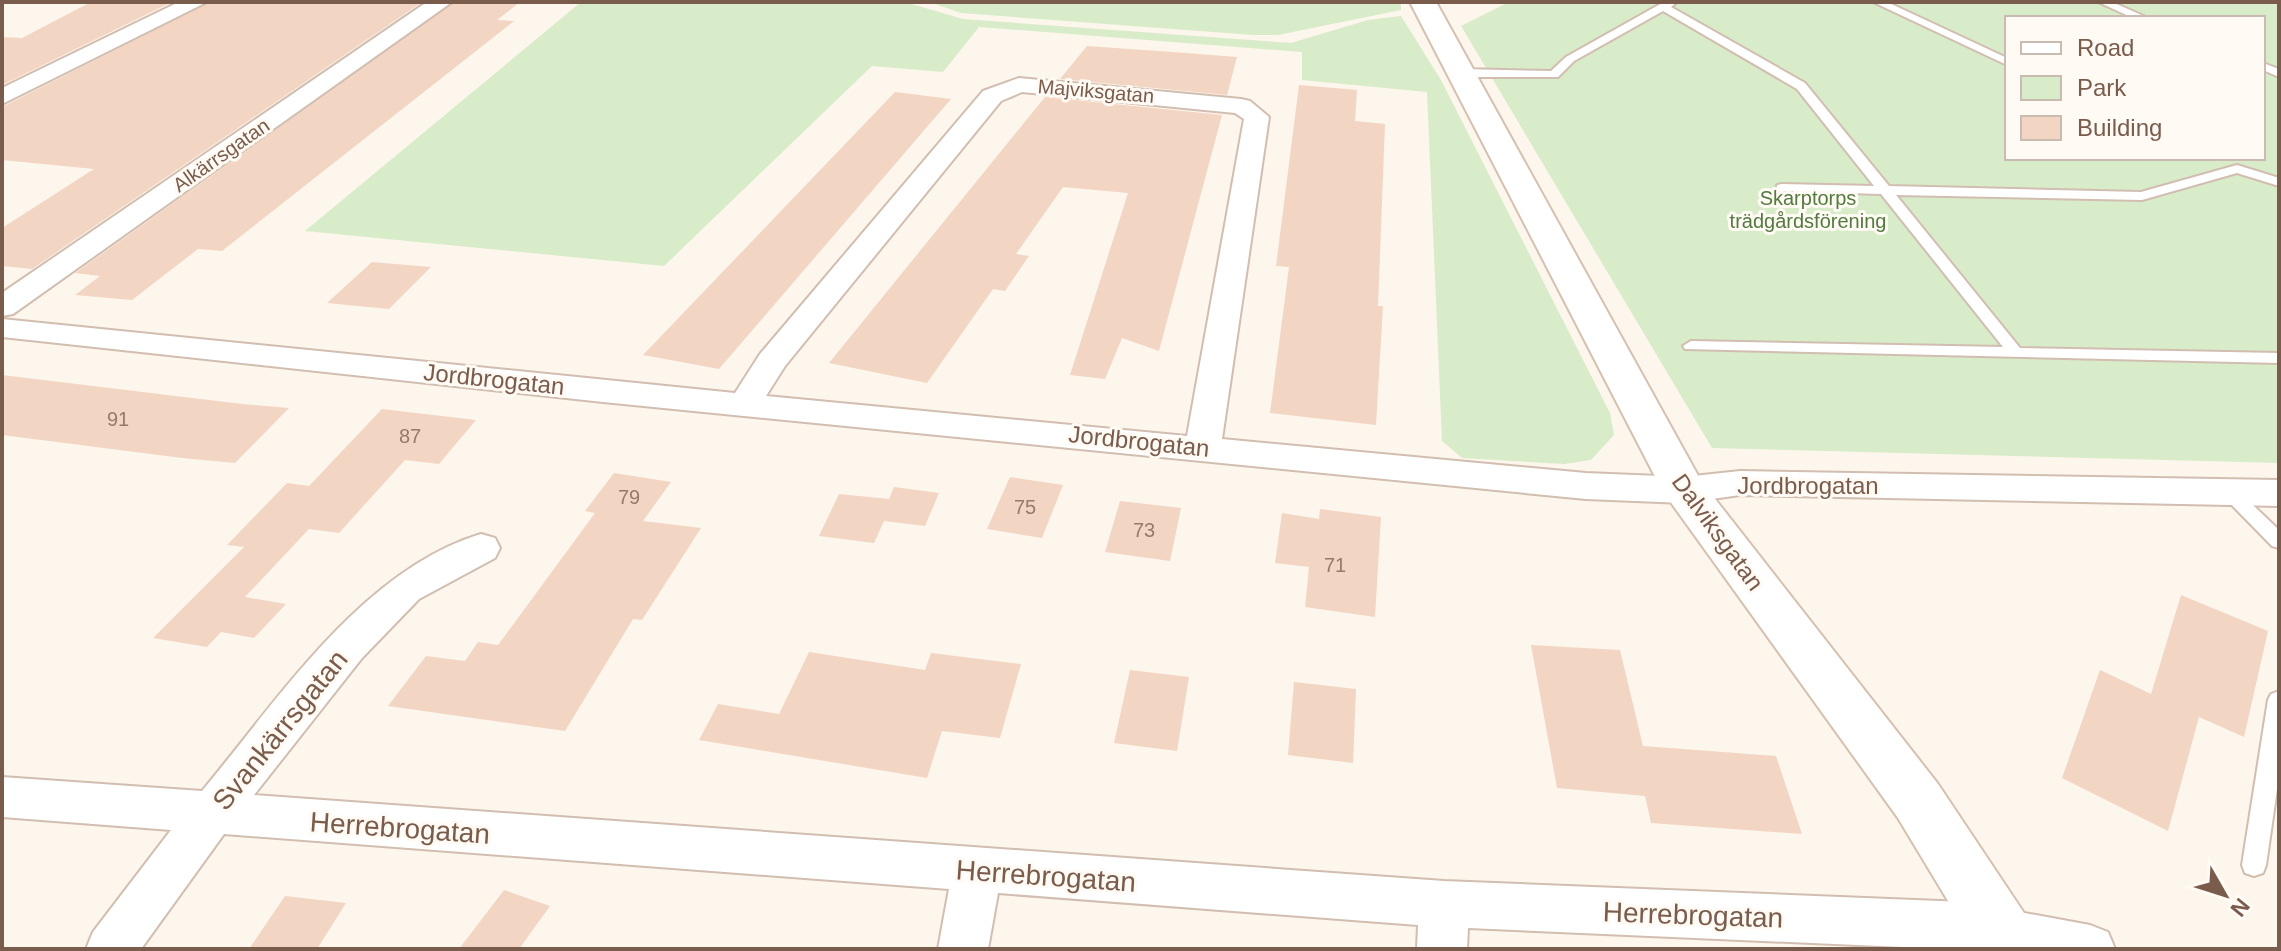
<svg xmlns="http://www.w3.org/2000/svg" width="2281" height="951" font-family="Helvetica,sans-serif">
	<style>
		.green { fill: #d8ecc9; fill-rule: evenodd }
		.building { fill: #f3d5c3 }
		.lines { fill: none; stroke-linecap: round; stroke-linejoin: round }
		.lane-casing { stroke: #d1beb0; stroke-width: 4 }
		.street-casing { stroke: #d1beb0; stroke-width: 4 }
		.secondary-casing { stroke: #d6c0b0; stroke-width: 4 }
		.lane { fill: #fff; fill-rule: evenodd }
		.street { fill: #fff; fill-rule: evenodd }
		.secondary { fill: #fff; fill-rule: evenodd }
		.labels { text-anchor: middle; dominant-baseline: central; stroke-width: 6; stroke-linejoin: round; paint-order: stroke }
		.far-street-label { font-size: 20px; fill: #7a5c4d; stroke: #fffaf3 }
		.far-park-label { font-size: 20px; fill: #537a41; stroke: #fffaf3 }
		.number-label { font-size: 20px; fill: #987a6a }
		.street-label { font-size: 24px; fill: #7a5c4d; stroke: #fffaf3 }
		.near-street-label { font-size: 28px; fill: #7a5c4d; stroke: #fffaf3 }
	</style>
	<rect width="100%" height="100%" fill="#fdf6ec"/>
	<path class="green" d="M581,2H905L963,19L1291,43L1368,20L1401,16L1441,80L1610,413L1614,435L1591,460L1564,464L1462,458L1442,441L1427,92L1302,80V52L979,27L943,72L872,66L664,266L305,231Z
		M929,2H1401V10L1278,35H1253L961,13Z
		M1509,2H2279V463L1712,448L1461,26ZM2007,18H2263V158H2007Z"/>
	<path class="building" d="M91,2H172L2,85V37L22,38Z
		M210,2H422L32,269L2,266V228L94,169L2,160V107Z
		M455,2H520L497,20L514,21L222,251L198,249L132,300L75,295L100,276L75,273Z
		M1087,46L1173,52L1237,57L1227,95L1060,79Z
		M1299,85L1357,90L1355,121L1385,124L1378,306H1383L1376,425L1270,413L1289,267L1276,266Z
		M895,92L951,99L719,369L643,355Z
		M1045,97L1222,115L1159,351L1122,338L1105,379L1070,375L1128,193L1063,187L1016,254L1029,256L1005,291L993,289L927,383L829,363Z
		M372,262L431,267L389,309L327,303Z
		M2,375L242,404L289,408L235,463L182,458L2,435Z
		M382,409L476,420L439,464L405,460L339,533L309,529L245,597L286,604L254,638L221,632L207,647L153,638L244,547L227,545L287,483L309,486Z
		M614,473L671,482L643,521L701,528L642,620L633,619L565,731L388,706L426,656L465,661L478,642L498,645L595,513L585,511Z
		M1010,477L1063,485L1042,538L987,529Z
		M894,487L939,493L925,526L884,521L874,543L819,536L839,494L889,499Z
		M1120,501L1181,508L1170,561L1105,552Z
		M1320,509L1381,517L1375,617L1305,607L1309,567L1275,563L1282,513L1319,519Z
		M2181,595L2268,631L2244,737L2199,717L2168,831L2062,778L2100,670L2151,694Z
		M1531,645L1620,650L1643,746L1776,756L1802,834L1651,823L1645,796L1557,788Z
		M809,652L925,670L931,653L1021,664L1000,738L942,731L927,778L699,740L718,704L779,714Z
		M1130,670L1189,677L1177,751L1114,743Z
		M1294,682L1356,689L1353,763L1288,755Z
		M504,890L550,906L519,949H459Z
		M285,896L346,903L317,949H249Z"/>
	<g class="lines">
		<defs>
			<path id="lane" d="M1664,2H1677L1671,7L1805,83L1889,186L2141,192L2237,165L2279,178V186L2237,173L2142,200L1896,195L2020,348L2279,353V363L1685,349L1683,346L1691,341L2003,347L1881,194L1777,191V185L1782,184L1874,186L1797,89L1663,11L1574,61L1558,77H1461L1455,73L1461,69L1551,71L1566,57Z
				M1873,2H1887L2007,58V65Z
				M2098,2H2112L2148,18H2133Z
				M2263,63L2279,69V77L2263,70Z
				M2229,486L2235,488L2279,530V548L2272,546L2223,496L2220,492Z
				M2279,691V775L2266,865L2263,873L2254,876L2245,873L2242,865L2268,700L2271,694Z"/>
			<path id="street" d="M179,2H207L2,104V88Z
				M427,2H452L13,314L2,316V293Z
				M1019,78L1241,99L1250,101L1269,117L1222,439L1586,473L1684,477L1740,471L2279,480V506L1740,495L1684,503L1586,499L603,402L2,337V319L735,393L760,354L983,91ZM1022,92L1235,113L1244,119L1187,436L766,396L785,366L1001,101Z
				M481,534L495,538L500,548L495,558L419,599L362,658L254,795L1444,881L1965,902L2090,925L2108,932L2115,949H1948L1468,928L1467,949H1417L1418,925L998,893L988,949H938L949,889L224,834L141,949H86L93,932L171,830L2,817V777L202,791C278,700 362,570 481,534Z"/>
			<path id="secondary" d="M1410,2H1436L1701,481L1938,784L2034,928L2043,949H1977L1898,818L1662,490Z"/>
		</defs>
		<use href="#lane" class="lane-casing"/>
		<use href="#street" class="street-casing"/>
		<use href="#secondary" class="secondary-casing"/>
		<use href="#lane" class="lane"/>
		<use href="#street" class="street"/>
		<use href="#secondary" class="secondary"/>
	</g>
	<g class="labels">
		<g class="far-street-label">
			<text transform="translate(1096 91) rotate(5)">Majviksgatan</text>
			<text transform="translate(221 155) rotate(-35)">Alkärrsgatan</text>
		</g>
		<g class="far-park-label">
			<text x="1808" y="198">Skarptorps<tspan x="1808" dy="23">trädgårdsförening</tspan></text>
		</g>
		<g class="number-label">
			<text x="118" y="419">91</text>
			<text x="410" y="436">87</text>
			<text x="629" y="497">79</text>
			<text x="1025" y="507">75</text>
			<text x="1144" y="530">73</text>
			<text x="1335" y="565">71</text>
		</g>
		<g class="street-label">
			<text transform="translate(494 379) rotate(6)">Jordbrogatan</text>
			<text transform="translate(1139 441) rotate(6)">Jordbrogatan</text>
			<text x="1808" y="485">Jordbrogatan</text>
			<text transform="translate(1718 532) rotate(54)">Dalviksgatan</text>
		</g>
		<g class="near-street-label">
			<text transform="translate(280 730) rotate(-51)">Svankärrsgatan</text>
			<text transform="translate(400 828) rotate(4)">Herrebrogatan</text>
			<text transform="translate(1046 876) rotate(4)">Herrebrogatan</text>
			<text transform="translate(1693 915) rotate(2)">Herrebrogatan</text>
		</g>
	</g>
	<rect width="2281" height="951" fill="none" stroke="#7a5c4d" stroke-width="8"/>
	<rect x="2005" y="16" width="260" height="144" fill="#fffaf3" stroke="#cabbb1" stroke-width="2"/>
	<rect x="2021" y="42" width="40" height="12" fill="#ffffff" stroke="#cabbb1" stroke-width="2"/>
	<text x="2077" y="56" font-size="24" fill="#7a5c4d">Road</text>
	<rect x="2021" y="76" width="40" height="24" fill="#d8ecc9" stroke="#cabbb1" stroke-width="2"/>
	<text x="2077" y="96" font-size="24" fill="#7a5c4d">Park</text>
	<rect x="2021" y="116" width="40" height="24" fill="#f3d5c3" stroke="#cabbb1" stroke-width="2"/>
	<text x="2077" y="136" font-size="24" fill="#7a5c4d">Building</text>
	<g transform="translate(2225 895) rotate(129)" stroke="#fffaf3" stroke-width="6" paint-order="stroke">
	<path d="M0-6L14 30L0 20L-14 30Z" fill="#7a5c4d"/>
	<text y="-12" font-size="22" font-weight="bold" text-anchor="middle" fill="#7a5c4d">N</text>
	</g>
</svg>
